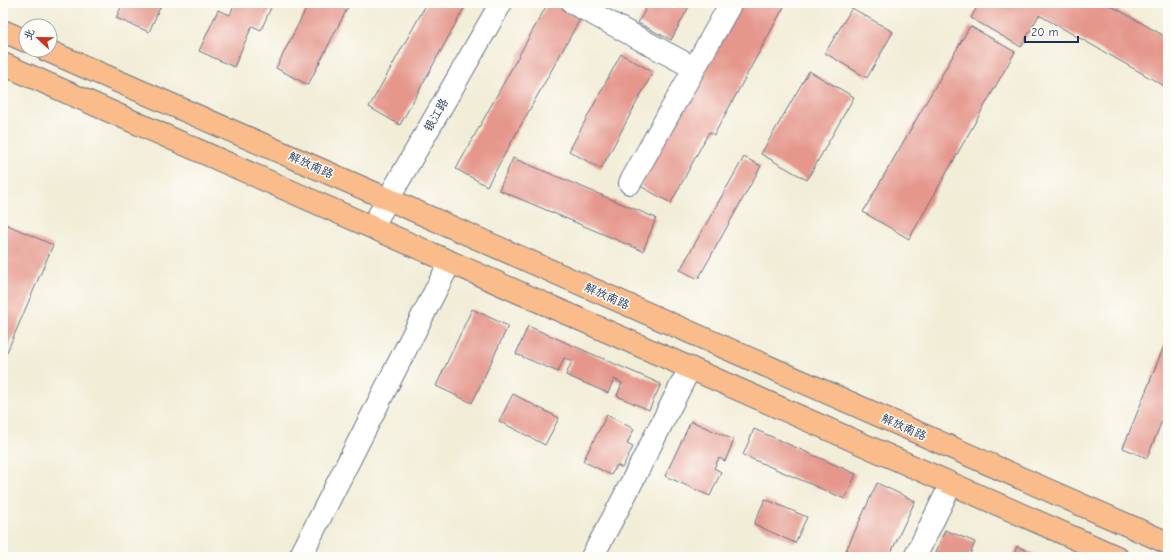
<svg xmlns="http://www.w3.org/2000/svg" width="1171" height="560" font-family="'Comic Neue','LXGW WenKai TC',sans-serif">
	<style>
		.building { fill: #e5978c }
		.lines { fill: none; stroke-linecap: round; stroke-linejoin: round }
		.minor-casing { stroke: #667288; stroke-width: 24 }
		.major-casing { stroke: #667288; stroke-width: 24 }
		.minor { stroke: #fff; stroke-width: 22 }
		.major { stroke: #f9bc8a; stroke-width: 22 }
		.labels { text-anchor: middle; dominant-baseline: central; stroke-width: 3; stroke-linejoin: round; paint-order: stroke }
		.street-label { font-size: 12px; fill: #1b2f5e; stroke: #fdfcf7 }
	</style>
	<rect width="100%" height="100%" fill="#fdfcf7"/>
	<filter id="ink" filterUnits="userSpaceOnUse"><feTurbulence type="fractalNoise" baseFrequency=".025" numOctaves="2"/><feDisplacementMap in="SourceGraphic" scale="8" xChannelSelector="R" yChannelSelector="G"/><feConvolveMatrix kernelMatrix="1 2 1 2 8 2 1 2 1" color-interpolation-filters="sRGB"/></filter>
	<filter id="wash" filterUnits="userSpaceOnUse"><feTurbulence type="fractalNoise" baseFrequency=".012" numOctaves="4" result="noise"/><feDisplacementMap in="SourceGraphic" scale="16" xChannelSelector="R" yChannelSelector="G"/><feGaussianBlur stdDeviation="0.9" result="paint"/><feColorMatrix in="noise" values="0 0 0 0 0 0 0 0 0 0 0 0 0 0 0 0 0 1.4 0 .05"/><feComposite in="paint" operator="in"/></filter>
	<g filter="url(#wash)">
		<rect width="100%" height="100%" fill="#f2edd7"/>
		<g id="blocks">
			<path class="building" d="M123,3H162L149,32L116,18Z
				M235,3H273L261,30L252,26L234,67L199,51L218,10L230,15Z
				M309,3H350L308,85L276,68Z
				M427,3H467L400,125L369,107Z
				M548,3H567L584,12L487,186L456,169Z
				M649,3H691L671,40L638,23Z
				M738,3H786L714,135L709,132L671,203L640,186Z
				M979,3H1106L1168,38V88L1039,15L1021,47L971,18Z
				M852,8L893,32L867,78L825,53Z
				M970,26L1015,52L909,239L863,212Z
				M621,54L653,72L601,169L569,151Z
				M809,71L854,97L807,180L761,154Z
				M744,157L761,166L698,279L680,270Z
				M513,158L656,218L643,251L499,190Z
				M3,223L53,245L3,361Z
				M472,309L508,326L472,403L436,386Z
				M528,326L661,384L649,410L617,396L622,383L614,379L608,393L566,375L572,361L564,358L558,372L516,354Z
				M1168,336V406L1147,458L1123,448Z
				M513,394L559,418L545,445L499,421Z
				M607,415L634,429L627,444L633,447L622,468L617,465L611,475L583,461Z
				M691,421L734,440L725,461L719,458L714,468L721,472L710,496L665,476Z
				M754,429L856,474L845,499L743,455Z
				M877,483L915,501L889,557H843Z
				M765,499L807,517L795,543L754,524Z
				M945,530L975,542L969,557H934Z
				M1017,546L1041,557H1013Z"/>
		</g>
	</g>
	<g filter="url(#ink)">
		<use href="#blocks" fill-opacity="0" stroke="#667288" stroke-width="1"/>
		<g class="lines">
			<defs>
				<path id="minor" d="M573,3L694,68
					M630,183L731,3
					M372,227L501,3
					M300,557L450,262
					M592,557L620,505L690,368
					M915,557L951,484"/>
				<path id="major" d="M3,31L26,41
					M46,50L388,199L1168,543
					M3,64L1117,557"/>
			</defs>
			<use href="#minor" class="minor-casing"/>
			<use href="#major" class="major-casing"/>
			<use href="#minor" class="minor"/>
			<use href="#major" class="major"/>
		</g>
	</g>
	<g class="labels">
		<g class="street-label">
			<text transform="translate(436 115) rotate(-60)">银江路</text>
			<text transform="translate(311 165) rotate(24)">解放南路</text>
			<text transform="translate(607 296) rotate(24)">解放南路</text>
			<text transform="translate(904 427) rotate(24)">解放南路</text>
		</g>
	</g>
	<rect width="1171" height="560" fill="none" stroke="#fdfcf7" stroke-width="16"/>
	<g transform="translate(38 38) rotate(292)"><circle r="19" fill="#fdfcf7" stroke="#a3aaba"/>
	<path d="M0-3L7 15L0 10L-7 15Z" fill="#c8321e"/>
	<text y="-6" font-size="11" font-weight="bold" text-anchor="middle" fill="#1b2f5e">北</text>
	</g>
	<path d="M1025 36v6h53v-6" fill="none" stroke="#1b2f5e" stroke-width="2"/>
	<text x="1031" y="36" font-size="12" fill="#1b2f5e" stroke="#fdfcf7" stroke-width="3" paint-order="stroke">20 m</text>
</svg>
